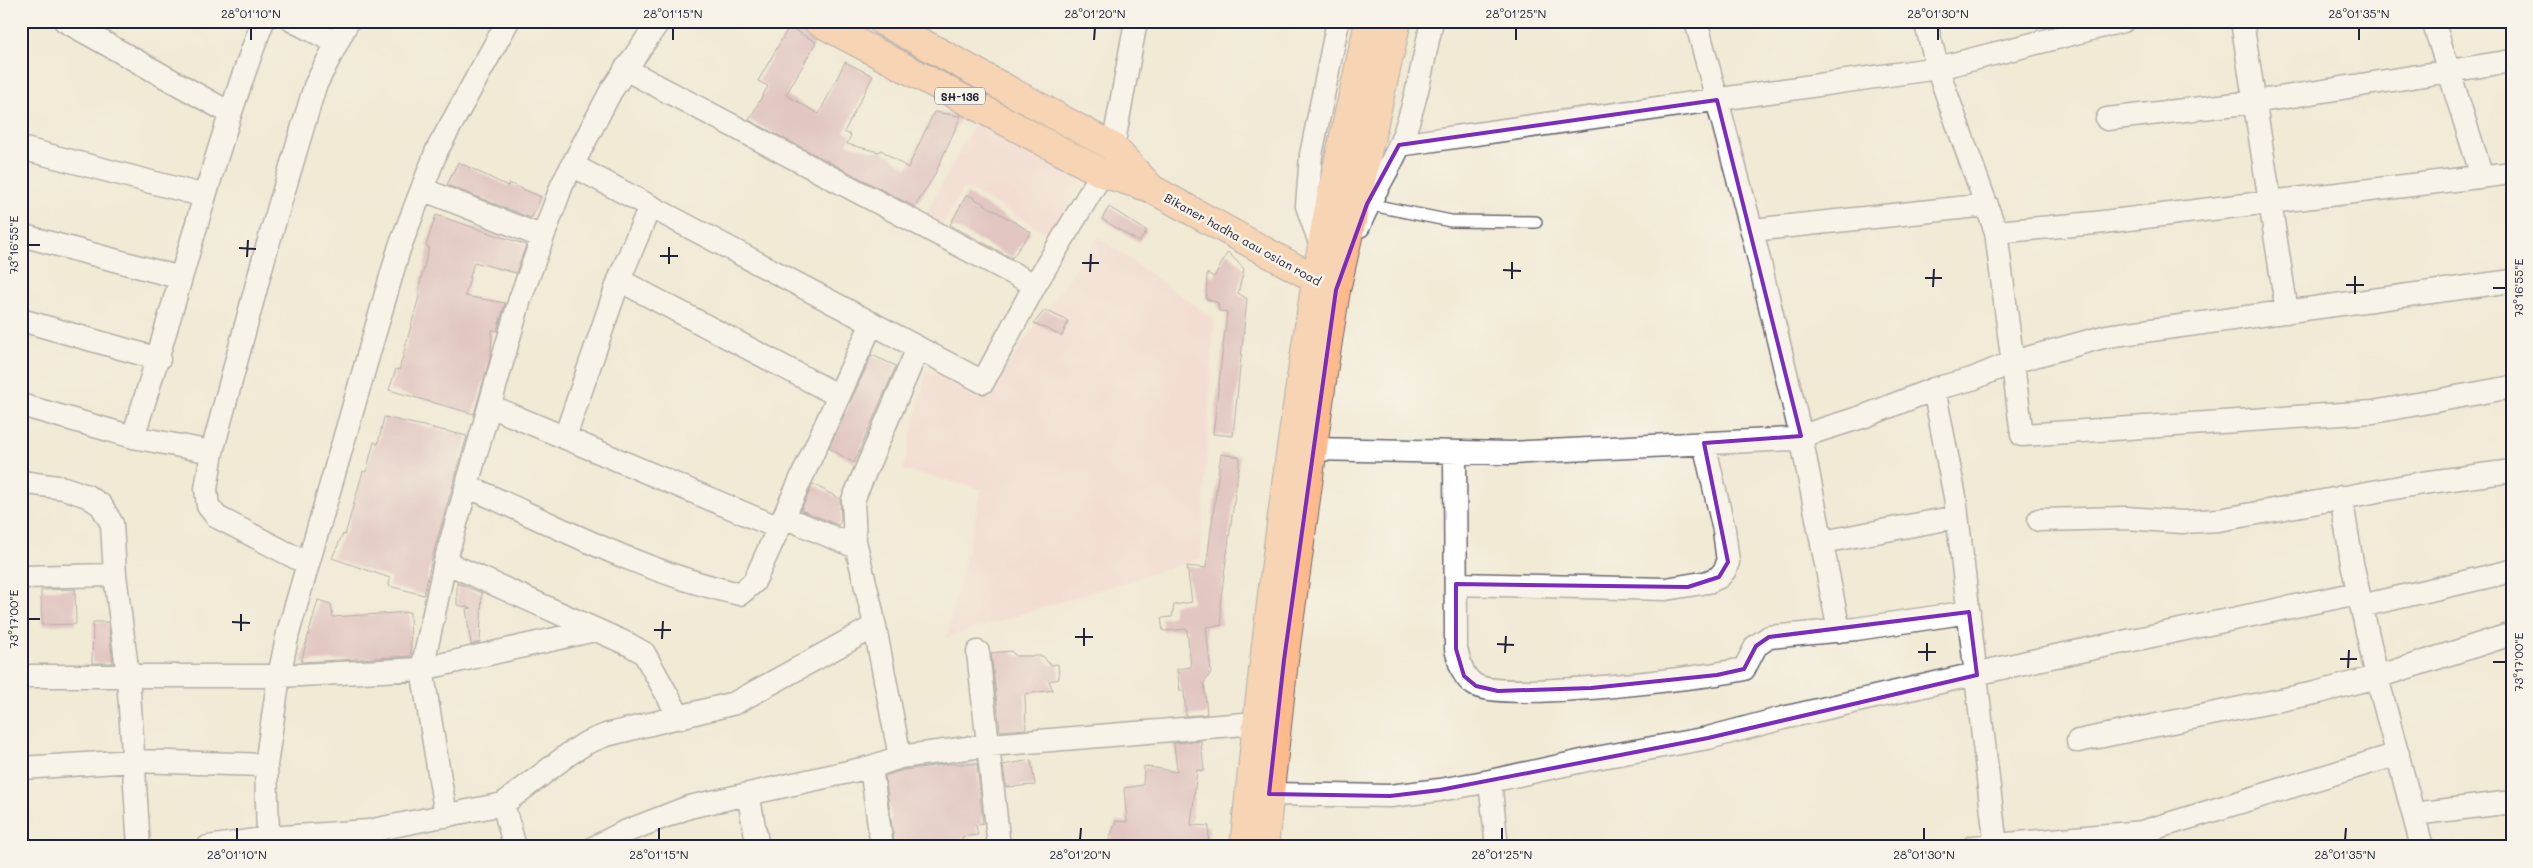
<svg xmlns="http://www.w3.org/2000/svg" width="2533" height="868" font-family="Mali,sans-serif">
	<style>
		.built { fill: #f7cfd0 }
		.building { fill: #d09cac }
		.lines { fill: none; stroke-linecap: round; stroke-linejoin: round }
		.service-casing { stroke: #6a6871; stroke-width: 14 }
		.minor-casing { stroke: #6a6871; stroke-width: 25 }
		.primary-casing { stroke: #6a6871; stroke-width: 30 }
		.service { stroke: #fff; stroke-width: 11 }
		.minor { stroke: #fff; stroke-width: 22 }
		.primary { stroke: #fcba8d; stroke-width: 28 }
		.marked { fill: none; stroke: #7b2cbf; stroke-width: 4; stroke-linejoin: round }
		.ticks { fill: none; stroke: #22223b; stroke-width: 2 }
		.labels { text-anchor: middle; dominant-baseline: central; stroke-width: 5; stroke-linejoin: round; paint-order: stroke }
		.shield { fill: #f7f3e8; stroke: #62616f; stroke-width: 1 }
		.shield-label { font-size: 11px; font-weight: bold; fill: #22223b }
		.street-label { font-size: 12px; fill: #22223b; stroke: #f7f3e8 }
		.neatline { fill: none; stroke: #22223b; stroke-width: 2 }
		.ticks-label { font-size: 12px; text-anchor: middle; fill: #22223b }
	</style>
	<rect width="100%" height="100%" fill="#f7f3e8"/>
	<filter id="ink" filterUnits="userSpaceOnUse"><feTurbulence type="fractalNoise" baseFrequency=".02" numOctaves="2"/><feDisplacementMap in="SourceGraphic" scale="10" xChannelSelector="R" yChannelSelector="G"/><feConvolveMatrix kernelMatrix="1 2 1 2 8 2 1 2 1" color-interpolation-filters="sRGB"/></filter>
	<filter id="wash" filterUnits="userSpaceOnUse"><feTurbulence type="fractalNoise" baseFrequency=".0096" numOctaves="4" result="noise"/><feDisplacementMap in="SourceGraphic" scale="20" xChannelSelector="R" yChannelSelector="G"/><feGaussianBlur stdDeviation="1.12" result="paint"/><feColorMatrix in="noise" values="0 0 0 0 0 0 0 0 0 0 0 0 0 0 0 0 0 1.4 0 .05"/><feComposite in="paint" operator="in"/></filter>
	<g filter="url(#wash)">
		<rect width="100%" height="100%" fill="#f1ead5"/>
		<path class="built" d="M978,117L1084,176L1051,235L964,187L938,234L927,211Z
			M1098,237L1214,319L1201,558L946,638L982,489L903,470L926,372L992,388Z"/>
		<g id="blocks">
			<path class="building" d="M789,27L816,42L786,95L819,114L845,62L873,76L844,132L851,135L847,144L879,152L881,150L908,168L934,112L961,116L934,176L915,207L749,120L768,86L758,81Z
				M458,162L508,186L509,183L541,197L531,218L447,185Z
				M967,194L1031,232L1012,258L950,225Z
				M1109,207L1147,231L1139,242L1102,219Z
				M436,215L526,245L516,273L474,262L465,296L505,303L497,331L492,330L491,354L474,414L389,390L396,369L399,370L420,293L418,292L429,247L426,246Z
				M1228,252L1244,269L1238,293L1247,299L1233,436L1213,434L1227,312L1219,311L1218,303L1206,299L1207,273L1214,277Z
				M1045,310L1068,321L1062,336L1034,323Z
				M872,355L896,366L854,463L829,448Z
				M384,417L467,436L432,558L424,595L389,586L390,578L332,558L343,534L345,535L363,471L366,472L374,442L378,444Z
				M1221,454L1240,457L1220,605L1222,625L1206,627L1211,672L1204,683L1207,714L1186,716L1184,691H1180L1177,669L1191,667L1187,629L1163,631L1161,618L1172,617L1174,605L1192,602L1187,566L1206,568Z
				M813,484L840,499L841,521L838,525L801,510Z
				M457,583L482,593L480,642L471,645L466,609L472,608L457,605Z
				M75,589L76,624L42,625L41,590Z
				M318,600L331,604L333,617L410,612L411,656L301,662Z
				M93,622H108L113,663H92Z
				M1011,651L1016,656H1043L1050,665L1058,664L1059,679L1049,681L1053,690L1025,694L1026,729L1000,731L991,653Z
				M1201,741L1204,771L1197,770L1191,825L1209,826L1208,847H1106L1116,821L1127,822L1124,788L1143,785L1144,766L1177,772L1174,743Z
				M1031,760L1035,785L1006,787L1003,765Z
				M949,764H977L983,823L976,825L978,835L962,837L963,847H895L885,776L903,770Z"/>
		</g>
	</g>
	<g filter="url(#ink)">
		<use href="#blocks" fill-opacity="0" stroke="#6a6871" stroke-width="1"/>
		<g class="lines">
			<defs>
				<path id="service" d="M1367,204L1451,221L1536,222"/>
				<path id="minor" d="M65,21L230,113
					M293,21L337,43
					M1696,21L1754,239L1801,436L1839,631
					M1925,21L1940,76L1996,232L2022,435L2373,412L2512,387
					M2242,21L2287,312
					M2433,21L2482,176
					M625,69L1035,285
					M2107,119L2254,102L2512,61
					M1399,145L1938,68L2123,21
					M1113,147L1136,21
					M21,148L205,196
					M572,165L983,382L1035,285L1102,173
					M422,189L543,237
					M1359,226C1370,197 1388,172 1400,144C1416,105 1423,62 1432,21
					M1752,230L1987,205
					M1996,232L2095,223L2512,173
					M21,235L181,278
					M1322,249L1307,206L1311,155L1338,21
					M619,280L839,396
					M21,320L159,359
					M1934,389L1955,497L1996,847
					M21,405L133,437L212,452
					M490,406L779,528
					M133,437C178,299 211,157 263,21
					M565,437L619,280L650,206
					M1312,449L1510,453L1792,439L1865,416L1934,389L1972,379L2013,362L2107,336L2512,281
					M1455,452L1456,649C1460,663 1462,677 1475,685C1504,702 1705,678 1744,669L1756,646L1769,637L1856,629L1969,612
					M21,482L64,488L87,496L101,505L112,524L115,575L128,676L139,847
					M467,486C555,525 646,574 740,594L754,582L872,323
					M2341,497L2352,563L2377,677L2422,847
					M784,517L856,547
					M2039,520L2126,518L2182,522L2219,520L2422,483L2512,471
					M1822,542L1957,517
					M445,562L630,645L644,653L680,718
					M308,564L217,517L208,506L206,489L212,452L265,254L315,86L348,21
					M21,577L115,575
					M1456,584L1666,589L1708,582L1719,577L1725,570L1728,562L1724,530L1704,443
					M2361,606L2512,571
					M978,652L999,847
					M21,676H279L422,669L595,630
					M2078,741L2315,693L2377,677L2512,634
					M900,757L872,612L855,541L853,500L918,348
					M871,767L882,847
					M21,768L134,761L266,765
					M1490,781L1497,847
					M748,794L758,847
					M1269,794L1390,796L1440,790L1490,781L1596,758L1708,738L1783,718L2032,661L2358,593
					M503,804L515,847
					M2414,814L2512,802
					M446,816L422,669L445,562L520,299L562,185L611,91L659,21
					M268,838L266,765L279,676L288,633L399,249L437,150L508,21
					M208,847L268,838L368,831L503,804L569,754L586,743L606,735L735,703L875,626
					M595,847L622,833L689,807L871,767L900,757L990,745L1256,723
					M1973,847L2142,832L2398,754"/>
				<path id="primary" d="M817,21L1102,173L1150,188L1332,288
					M882,21L1113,147L1149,186
					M1244,847C1264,648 1288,449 1321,251C1334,174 1353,98 1369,21
					M1264,847L1284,660L1324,366L1336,290L1397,21"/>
			</defs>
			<use href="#service" class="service-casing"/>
			<use href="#minor" class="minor-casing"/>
			<use href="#primary" class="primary-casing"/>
			<use href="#service" class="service"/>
			<use href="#minor" class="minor"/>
			<use href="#primary" class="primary"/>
		</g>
	</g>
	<path d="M0 0H2533V868H0ZM1717,100L1801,436L1704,443L1728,562L1719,577L1688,587L1456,584V649L1464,676L1476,686L1498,691L1591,688L1717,675L1744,669L1756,646L1769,637L1969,612L1977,675L1708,738L1440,790L1390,796L1269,794L1284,660L1336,290L1367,204L1399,145Z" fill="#f1ead5" fill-opacity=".55" fill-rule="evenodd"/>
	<path class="marked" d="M1717,100L1801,436L1704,443L1728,562L1719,577L1688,587L1456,584V649L1464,676L1476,686L1498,691L1591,688L1717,675L1744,669L1756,646L1769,637L1969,612L1977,675L1708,738L1440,790L1390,796L1269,794L1284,660L1336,290L1367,204L1399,145Z"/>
	<path class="ticks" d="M251,40V28M673,40V28M1094,40L1095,28M1516,40V28M1938,40V28M2359,40V28M28,245H40M239,248L256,249M660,256H678M247,257L248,240M1082,263H1099M669,264V247M1503,270L1521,271M1090,272L1091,254M1925,278H1942M1512,279V262M2346,285H2364M1933,287L1934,269M2493,288H2506M2355,294V276M28,619H40M232,622L250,623M654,630H671M241,631V614M1075,637H1093M662,639L663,621M1497,644L1514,645M1084,646V628M1918,652H1936M1505,653L1506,636M2340,659H2357M1927,661V643M2493,662H2506M2348,668L2349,650M237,840V828M659,840V828M1080,840L1081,828M1502,840V828M1924,840V828M2345,840L2346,828"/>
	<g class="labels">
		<rect class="shield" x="935" y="87.5" width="50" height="17" rx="4"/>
		<g class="shield-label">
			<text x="960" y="96">SH-136</text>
		</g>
		<g class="street-label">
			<text transform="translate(1243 239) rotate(29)">Bikaner hadha aau osian road</text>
		</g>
	</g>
	<rect width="2533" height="868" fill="none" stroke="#f7f3e8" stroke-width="55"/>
	<rect x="28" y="28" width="2478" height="812" class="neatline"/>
	<g class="ticks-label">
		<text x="251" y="18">28°01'10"N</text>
		<text x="673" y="18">28°01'15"N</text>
		<text x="1095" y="18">28°01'20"N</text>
		<text x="1516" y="18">28°01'25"N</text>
		<text x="1938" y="18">28°01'30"N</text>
		<text x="2359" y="18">28°01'35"N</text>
		<text transform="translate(14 245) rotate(-90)" y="4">73°16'55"E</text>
		<text transform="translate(2519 288) rotate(-90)" y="4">73°16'55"E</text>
		<text transform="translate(14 619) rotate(-90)" y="4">73°17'00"E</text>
		<text transform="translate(2519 662) rotate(-90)" y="4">73°17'00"E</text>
		<text x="237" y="859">28°01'10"N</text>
		<text x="659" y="859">28°01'15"N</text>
		<text x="1080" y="859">28°01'20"N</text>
		<text x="1502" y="859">28°01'25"N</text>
		<text x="1924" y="859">28°01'30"N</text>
		<text x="2345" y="859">28°01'35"N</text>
	</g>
</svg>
